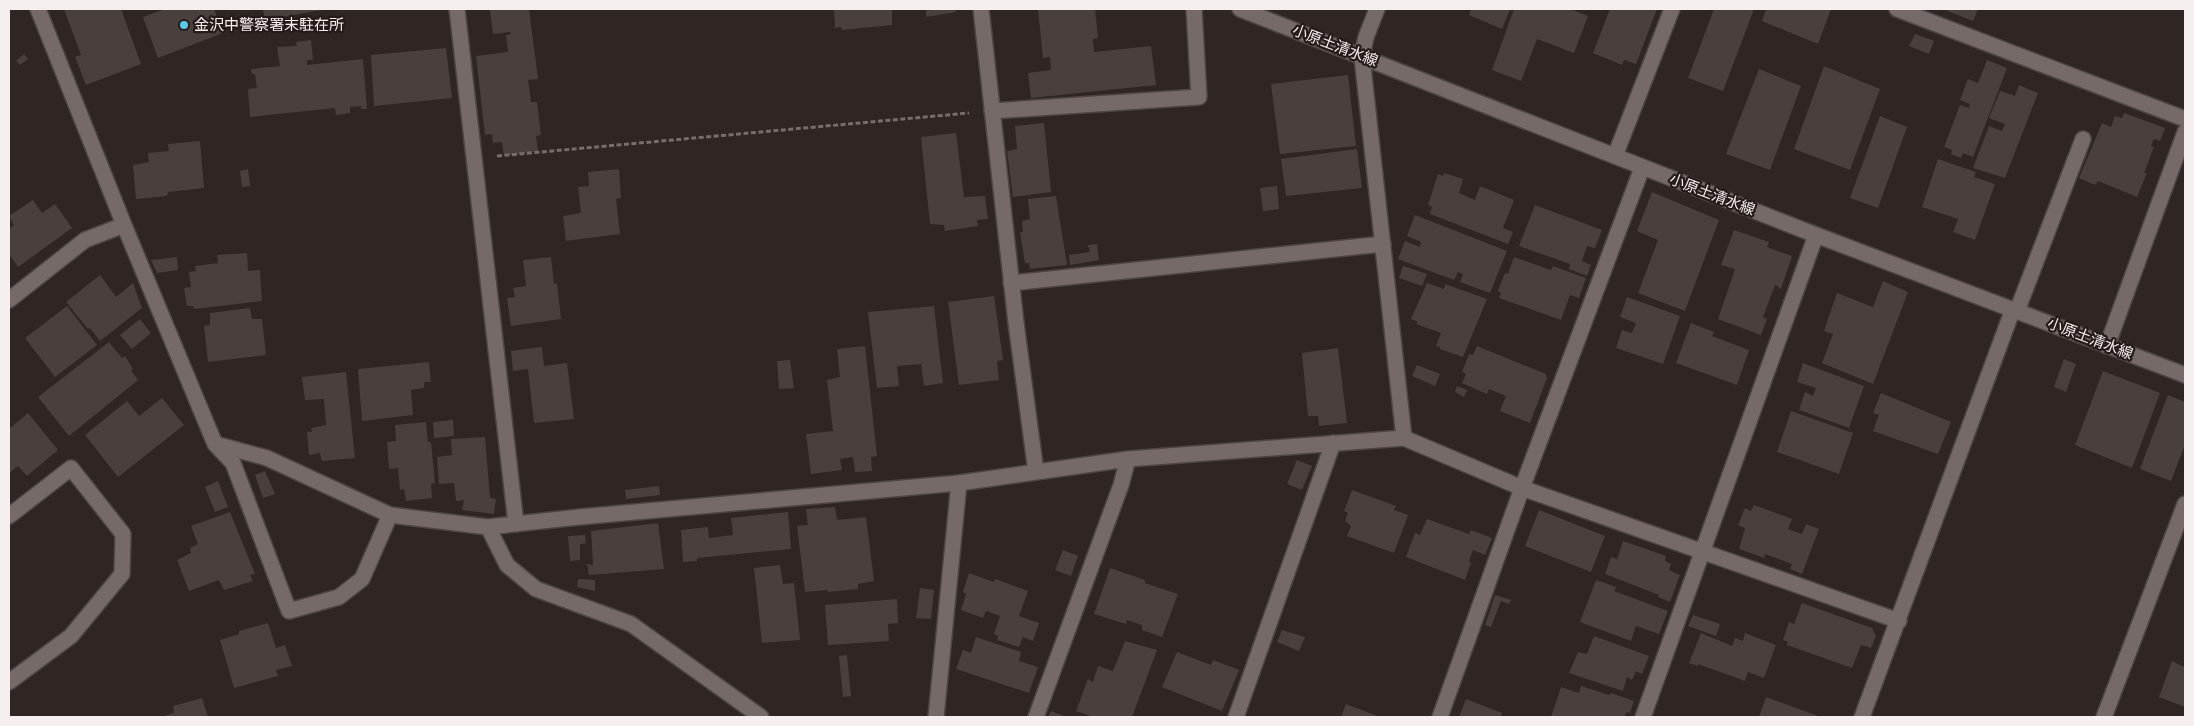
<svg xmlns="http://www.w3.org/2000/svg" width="2194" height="726" font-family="'Sofia Sans Condensed','Noto Sans JP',sans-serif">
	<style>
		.building { fill: #493f3d }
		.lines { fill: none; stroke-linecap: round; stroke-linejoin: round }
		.service-casing { stroke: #4c4543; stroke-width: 18 }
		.minor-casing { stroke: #4c4543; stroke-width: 18 }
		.secondary-casing { stroke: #4c4543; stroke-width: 18 }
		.path { stroke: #766e6b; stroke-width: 3; stroke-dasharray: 5 2.5; stroke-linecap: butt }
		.service { stroke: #756a67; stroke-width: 15 }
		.minor { stroke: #756a67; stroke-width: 15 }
		.secondary { stroke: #756a67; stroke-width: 15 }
		.poi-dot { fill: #5ac8e6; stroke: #251c1a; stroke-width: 2 }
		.labels { text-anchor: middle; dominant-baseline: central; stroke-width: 4.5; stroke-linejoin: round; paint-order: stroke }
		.poi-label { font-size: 15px; fill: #f5efed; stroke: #251c1a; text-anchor: start }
		.street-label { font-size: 15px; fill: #f5efed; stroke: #251c1a }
	</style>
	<rect width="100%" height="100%" fill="#2f2623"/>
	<path class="building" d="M64,9H121L141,64L86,85L75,57L81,55Z
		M165,9H214L223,33L158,58L143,17Z
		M263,9H321V10L265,20Z
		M490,9H529L538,79L528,80L531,102H537L541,135L536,136L538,151L504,156L502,142L493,143L492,134L485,135L476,56L508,52L506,35L511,34L510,32L493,34Z
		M834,9H892V25L842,30L841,27L835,28Z
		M926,9H955L956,12L926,17Z
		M1050,9H1095L1098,38L1093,39L1094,52L1151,46L1156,85L1031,98L1028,73L1051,70L1050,57L1043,58L1038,10Z
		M1471,9H1510L1502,29L1469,15Z
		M1514,9H1570L1588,16L1574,53L1537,39L1521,81L1492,70Z
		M1610,9H1657L1636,64L1624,60L1622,65L1593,53Z
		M1714,9H1754L1723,91L1688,78Z
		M1766,9H1831L1818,44L1762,21Z
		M1943,9H1978L1973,21Z
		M1915,34L1934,41L1929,54L1909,46Z
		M311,40L313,60H307V65L363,59L367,109H361V106L350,107V113L336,115L335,108L250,117L248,89L257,88L255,74H252L251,69L280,66L277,47L297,46L296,42Z
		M446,48L452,98L374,106L371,55Z
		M24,54L28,59L20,65L16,61Z
		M1987,60L2007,68L1973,157L1963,153L1961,158L1951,154L1952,150L1944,147L1960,105L1969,108L1970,104L1960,100L1968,79L1978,83Z
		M1824,66L1880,89L1850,170L1794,149Z
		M1759,69L1801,86L1770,170L1726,154Z
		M1348,75L1356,146L1280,154L1271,84Z
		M2019,85L2038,93L2005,178L1973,168L1989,126L2002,131L2005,124L1989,118L2000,91L2015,96Z
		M2124,113L2165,128L2160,141L2154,139L2151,146L2154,147L2144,173H2147L2137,197L2098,181L2095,185L2079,178L2102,123L2111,127L2115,116L2122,118Z
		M1880,116L1907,127L1878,208L1850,198Z
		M1044,123L1051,192L1013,197L1007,151L1017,149L1015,126Z
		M956,133L964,197L985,196L988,219L977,220L978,226L945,231L944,225L930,224L921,137Z
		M200,141L204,188L168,192L167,196L136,199L133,165L149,162L148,153L169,151L168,144Z
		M1357,149L1362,188L1286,196L1281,159Z
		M1938,159L1976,172L1974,177L1995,184L1975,240L1953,232L1958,219L1922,207Z
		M248,169L250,186L242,187L240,171Z
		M619,169L621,198L616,199L620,234L566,241L563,216L581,213L578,187L589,186L588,172Z
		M1444,173L1463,179L1459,193L1475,200L1480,186L1514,200L1503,228L1513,232L1508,244L1430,214L1432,207L1428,205L1438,174L1443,176Z
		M1277,186L1279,209L1263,211L1260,188Z
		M1652,192L1719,220L1685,311L1638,293L1658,240L1637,231Z
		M1056,196L1067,265L1030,269L1029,263H1025L1020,232H1023L1022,221L1030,219L1028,199Z
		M33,200L42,213L55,204L72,228L18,267L9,254V229L14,225L9,216Z
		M1535,205L1602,230L1595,248L1587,246L1582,261L1591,265L1587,276L1569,269L1570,264L1519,246Z
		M1415,215L1507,251L1490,293L1460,282L1463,274L1458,272L1454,280L1398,259L1405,241L1420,247L1421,242L1407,236Z
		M1734,230L1769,242L1767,247L1792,256L1781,289L1775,285L1763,317L1767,319L1761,335L1718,319L1735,269L1721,265Z
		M1097,244L1099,260L1070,265L1069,255L1090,252L1088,245Z
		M247,253L248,271L260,270L262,301L194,309L193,306H187L184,288L191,287L189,272L196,271L195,266L218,263L217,255Z
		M177,257L178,270L157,273L151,260Z
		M551,257L554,284L557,283L561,319L511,326L507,298L515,297L513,288L526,286L523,260Z
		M1514,257L1551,270L1553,266L1586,278L1579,298L1570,295L1561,320L1499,298L1501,293L1498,291L1505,273L1508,274Z
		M1403,266L1427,274L1422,286L1399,278Z
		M100,275L116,297L133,283L142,308L100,341L90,328L88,329L66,302Z
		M1883,281L1908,292L1873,384L1822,363L1833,334L1824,331L1837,293L1873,307Z
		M1427,283L1444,289L1445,284L1487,299L1463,357L1440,349V347L1436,346L1441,333L1416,324L1418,322L1411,319Z
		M994,296L1003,360L997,361L999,380L959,385L948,302Z
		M1627,297L1680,316L1663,364L1616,348L1622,330L1632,333L1636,323L1620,317Z
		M67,306L97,345L55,377L25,338Z
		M934,306L943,383L924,386L921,364L897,366L899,386L877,388L868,312Z
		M250,308L252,319H262L266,355L208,362L204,326L210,325V313Z
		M140,319L151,333L132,349L120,335Z
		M1691,323L1714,332L1712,336L1749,350L1737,385L1676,363Z
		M109,342L122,358L125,356L133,369L131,370L138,380L69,436L38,397Z
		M865,346L877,456L871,457L872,471L855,472L853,457L840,459L842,470L811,474L806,434L833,431L827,380L840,377L837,349Z
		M1477,346L1546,374L1547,378L1530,423L1500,411L1506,396L1489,389L1487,394L1462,383L1466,374L1462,372L1469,354L1473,355Z
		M542,347L544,366L567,363L574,419L534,423L528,369L513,371L511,351Z
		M1338,348L1347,423L1319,426L1318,416H1308L1302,353Z
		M2064,359L2076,364L2066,392L2054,387Z
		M790,360L794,388L779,389L777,361Z
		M429,362L431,382H424V388L411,390L413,415L362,421L358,369Z
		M1803,363L1864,386L1849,428L1799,410L1805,392L1813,396L1816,388L1797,382Z
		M1417,365L1440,374L1435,386L1412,376Z
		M2103,371L2160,393L2132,468L2075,445Z
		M346,372L355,458L322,461L320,453L309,455L307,432H312L311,428L326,425L324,399L305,400L302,377Z
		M1457,386L1467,390L1464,397L1455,392Z
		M1881,393L1951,422L1938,454L1873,431L1879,415L1873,413Z
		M2168,395L2185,402V445L2171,481L2140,469Z
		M162,398L184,425L118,477L85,435L127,401L139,416Z
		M1791,411L1853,433L1839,474L1777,452Z
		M28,413L58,450L27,476L18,466L9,473V429Z
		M453,420L454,436L434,438L433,422Z
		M426,422L428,442H431L435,483L431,484L432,498L406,501L404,489L400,490L398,468L389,469L387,442L396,441L395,425Z
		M485,437L490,498L496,499L494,514L462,510L464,500L456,501L454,483L439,484L437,457L452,455L451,439Z
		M1297,460L1312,466L1302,490L1287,484Z
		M265,471L275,494L263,498L255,475Z
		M218,481L228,507L215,512L205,487Z
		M659,486L660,495L626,499L625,490Z
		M1352,490L1396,506L1394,510L1408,515L1394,553L1347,536L1351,526L1345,521L1348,513L1344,511Z
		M1754,505L1792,519L1788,529L1802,534L1806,524L1819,529L1802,574L1790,569L1792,564L1765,554L1764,558L1739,549L1745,528L1738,525L1745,508L1751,511Z
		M835,507L837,520L866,517L874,581L858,584V589L828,592L827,590L805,592L797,526L808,525L806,509Z
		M1539,510L1605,536L1591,572L1525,546Z
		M230,512L255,574L250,575L253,581L224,590L219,580L189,591L177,560L191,553L190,548L198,544L191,526Z
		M788,512L791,549L697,558V561L683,562L681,530L708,527L709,538L733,535L731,518Z
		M1427,519L1469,534L1471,530L1492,538L1485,555L1473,550L1469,561L1471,563L1465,580L1406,557L1415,533L1420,535Z
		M658,523L664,569L589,575L587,564L593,565L591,531Z
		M585,535L586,543L580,544V560L570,561L568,536Z
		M1623,541L1666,556L1665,561L1671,564L1669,570L1680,575L1670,602L1658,597L1659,595L1605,574L1611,557L1617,559Z
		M1063,550L1078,556L1071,576L1055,570Z
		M780,565L783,584L794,583L800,640L762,643L754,568Z
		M1110,568L1145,580V583L1178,594L1162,637L1142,630V625L1127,620L1126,624L1094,614Z
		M969,573L994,582L995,579L1028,591L1019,616L1039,623L1033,641L1023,637L1019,647L997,640L998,636L994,634L1000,616L986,611L983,618L961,610L966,594L963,592Z
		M578,579L595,580V591L577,587Z
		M1596,580L1616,587L1614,591L1668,611L1659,634L1636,626L1631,641L1580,622Z
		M920,588L934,590L931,619L916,618Z
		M1495,595L1511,600L1509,604L1501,601L1491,627L1485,625Z
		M897,599L898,623L888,624L889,641L828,645L825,605Z
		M1802,603L1872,628L1876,636L1871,648L1861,645L1852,668L1787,645L1788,642L1783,640L1789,622L1794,624Z
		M1693,615L1720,624L1716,636L1688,626Z
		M268,623L276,648L285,645L292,666L276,670L278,676L234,688L220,640L239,634V631Z
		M1282,630L1305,637L1299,651L1277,642Z
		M1701,633L1732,646L1735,638L1743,641L1745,633L1776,645L1764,678L1748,672L1745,681L1698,664V666L1689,663Z
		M1594,636L1649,656L1642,674L1636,671L1632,680L1627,677L1623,691L1569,673L1578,652L1587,654Z
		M976,637L1021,652L1019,661L1038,667L1029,693L956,669L963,650L971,653Z
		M1125,641L1157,650L1132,717H1093L1076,711L1088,679L1093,682L1098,666L1113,671Z
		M1177,652L1211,665L1213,660L1239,670L1222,711L1162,687Z
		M847,655L851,696L843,697L839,656Z
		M2172,661L2185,667V707L2159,697Z
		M1581,686L1609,695L1611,693L1634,701L1630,713L1627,712L1624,717H1551L1561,687L1579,693Z
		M1766,697L1821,717H1759Z
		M202,698L208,717H160L174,713L173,706Z
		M1466,699L1502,713L1501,717H1459Z
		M1346,704L1380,717H1341Z
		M1051,711L1067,717H1048Z"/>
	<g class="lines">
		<defs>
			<path id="service" d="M1362,57L1366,37L1377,9
				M992,111L1199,97L1194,9
				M1011,283L1383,244
				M936,717L959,483"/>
			<path id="minor" d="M38,9L124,225L215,444L267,458L390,515L488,527L579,517L959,483L1128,459L1404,438L1522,488L1899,621
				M457,9L516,524
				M981,9L1016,323L1036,472
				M1897,9L2185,119
				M1362,57L1404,438
				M1615,156L1672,9
				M9,300L85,240L124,225
				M2017,311L2083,139
				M2107,346L2185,132
				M215,444L233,463L289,611L339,597L362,579L390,515
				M9,516L71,468L123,534L122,574L71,636L9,682
				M488,527L507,565L536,589L631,624L761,717
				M1036,717L1121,485L1128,459
				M1236,717L1333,443
				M1440,717L1522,488L1642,168
				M1643,717L1816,235
				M1862,717L2013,309
				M2104,717L2185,504"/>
			<path id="secondary" d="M1240,9L1816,235L2185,375"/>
		</defs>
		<use href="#service" class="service-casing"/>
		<use href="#minor" class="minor-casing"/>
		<use href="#secondary" class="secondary-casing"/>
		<path class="path" d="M497,156L969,113"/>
		<use href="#service" class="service"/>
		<use href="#minor" class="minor"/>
		<use href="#secondary" class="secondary"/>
	</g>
	<circle class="poi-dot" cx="184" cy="25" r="5"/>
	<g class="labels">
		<g class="poi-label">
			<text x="194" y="25">金沢中警察署末駐在所</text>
		</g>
		<g class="street-label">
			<text transform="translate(1335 46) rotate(21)">小原土清水線</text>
			<text transform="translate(1712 195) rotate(21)">小原土清水線</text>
			<text transform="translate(2090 339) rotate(21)">小原土清水線</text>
		</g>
	</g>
	<rect width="2194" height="726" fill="none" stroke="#f5efed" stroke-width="20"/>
</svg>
